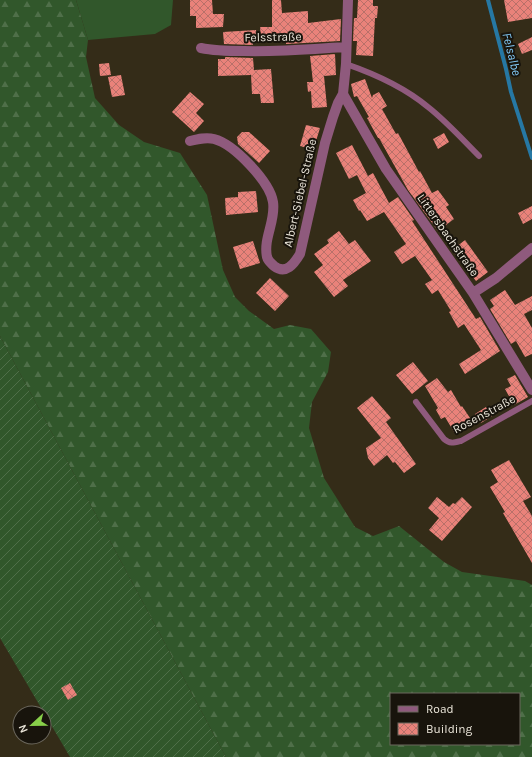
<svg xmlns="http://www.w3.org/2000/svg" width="532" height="757" font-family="Karla,sans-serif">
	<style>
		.grass { fill: #31572b }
		.forest { fill: url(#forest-firs); fill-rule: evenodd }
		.garden { fill: url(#garden-furrows) }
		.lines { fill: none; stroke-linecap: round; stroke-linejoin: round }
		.stream { stroke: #2678a4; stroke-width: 4 }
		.building { fill: url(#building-cross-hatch) }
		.lane { stroke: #8f5a7d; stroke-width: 6 }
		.street { stroke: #8f5a7d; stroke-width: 10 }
		.labels { text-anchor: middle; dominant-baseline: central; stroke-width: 4; stroke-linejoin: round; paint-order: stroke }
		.street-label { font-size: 12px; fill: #ebe6da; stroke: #18140c }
		.water-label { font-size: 13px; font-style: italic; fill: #81c8f4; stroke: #18140c }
	</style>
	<defs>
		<pattern id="forest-firs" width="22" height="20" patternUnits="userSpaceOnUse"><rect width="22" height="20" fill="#31572b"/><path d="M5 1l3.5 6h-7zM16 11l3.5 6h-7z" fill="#4f6f49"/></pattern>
		<pattern id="garden-furrows" width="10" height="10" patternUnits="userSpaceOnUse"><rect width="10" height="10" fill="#31572b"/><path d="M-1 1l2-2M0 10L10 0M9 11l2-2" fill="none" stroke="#4f6f49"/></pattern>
		<pattern id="building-cross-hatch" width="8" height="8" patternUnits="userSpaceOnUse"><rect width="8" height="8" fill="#e9827a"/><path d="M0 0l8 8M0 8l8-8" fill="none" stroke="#b87069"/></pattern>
	</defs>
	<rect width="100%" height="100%" fill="#342c18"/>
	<path class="grass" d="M76,0H173L171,25L155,34L88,40Z"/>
	<path class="forest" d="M0,0H76L88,40L86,57L95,98L119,125L144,142L180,153L207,195L223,270L235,297L249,311L274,329L290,325L311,329L331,352L328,372L312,402L309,428L324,478L355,527L373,536L399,526L444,562L462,572L525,581L532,585V757H226L0,336ZM391,694H519V744H391Z"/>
	<path class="garden" d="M0,336L226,757H70L0,638Z"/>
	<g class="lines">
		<path class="stream" d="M488,0L506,69L511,92L532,158"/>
	</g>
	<path class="building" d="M190,0H212L213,14H224L223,27L196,28V16H190Z
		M272,0H281L282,13L308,11V23L341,19L340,41L286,44V38L261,39L260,27H272Z
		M358,0H373V6H378L377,18H375L373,56L356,55L357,41H353L354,18H357Z
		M504,0H532V18L508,22Z
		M256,30L257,40H253V45L224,44L223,32Z
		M532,37V50L522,54L518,44Z
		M335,54L336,75L324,76L327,107L312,108L311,91L308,92L307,82H313L310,56Z
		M225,57L253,58L254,70L271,69L274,103H261L260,94H252L251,75L218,76V59H225Z
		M109,63L111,75L100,76L99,64Z
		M121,75L125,95L112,97L108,77Z
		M365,79L372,98L373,95L379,92L387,106L382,109L396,134L398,133L419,172L420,171L432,193L438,190L449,205L446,207L454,219L438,231L408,190L379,138H378L367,118L369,117L357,96L354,97L351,84Z
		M190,92L204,104L196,113L204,121L194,132L172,112Z
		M306,125L320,128L316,141H313L311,149L300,146Z
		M242,132H249L270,151L259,163L238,144L237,137Z
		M444,133L449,142L438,149L433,139Z
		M352,145L368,176L373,173L389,203L398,197L414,220L412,221L476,319L480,317L500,351L465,374L459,364L481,350L464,324L458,328L449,312L451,311L438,290L432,294L425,284L432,280L415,256L402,264L394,252L406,244L384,212L367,221L360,210L359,211L353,200L366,193L357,175L349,179L336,153Z
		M256,191L258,212L226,215L225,198L238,197V192Z
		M532,206V219L523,224L518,213Z
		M339,231L349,244L355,240L371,261L343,280L348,286L334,297L314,272L323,265L314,254L329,243L327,240Z
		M465,240L488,272L476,281L452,250Z
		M253,241L260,263L240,269L233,247Z
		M270,278L289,296L275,311L256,293Z
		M505,290L515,305L532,296V310L524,314L532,328V354L525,357L516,341L511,344L490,309L494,306L490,300Z
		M413,362L428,381L412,394L396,375Z
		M515,375L528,397L514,405L505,389L511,386L507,379Z
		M437,378L448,392L451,390L461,407L462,406L472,421L454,432L445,417L441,419L436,410L438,408L425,386Z
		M372,396L391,418L386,422L416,464L404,473L395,462L393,463L387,455L374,466L368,458L366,448L381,438L357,408Z
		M486,407L492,416L481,423L475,414Z
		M509,460L531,497L523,501L532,516V563L503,513L505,512L490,487L498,482L491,470Z
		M437,497L449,507L453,503L455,504L462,497L472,507L442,541L429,530L439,518L428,508Z
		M70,683L77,695L68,700L61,688Z"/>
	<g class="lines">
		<path class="lane" d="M346,64C375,74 404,87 428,107C446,121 463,140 479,156
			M416,402L444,439C450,444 453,443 461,441L532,401"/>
		<path class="street" d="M201,48C215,51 229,51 244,51C278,52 312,49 346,47
			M343,94L386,169L473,293L532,390
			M190,141C198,139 206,137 214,139C234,144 270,182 273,202C276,221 263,238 267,257C268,261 271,263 274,266C286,275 294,264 300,254L325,143L333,117L338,103L343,94L346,64L348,0
			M473,293L496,278L532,248"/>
	</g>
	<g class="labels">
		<g class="street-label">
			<text transform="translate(273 37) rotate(-1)">Felsstraße</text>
			<text transform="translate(300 193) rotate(-77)">Albert-Siebel-Straße</text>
			<text transform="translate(448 235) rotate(55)">Littersbachstraße</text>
			<text transform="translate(484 414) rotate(-28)">Rosenstraße</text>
		</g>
		<g class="water-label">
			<text transform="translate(512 54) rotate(76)">Felsalbe</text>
		</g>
	</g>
	<rect x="390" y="693" width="130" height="52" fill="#18140c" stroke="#6c685e"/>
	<rect x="398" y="706" width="20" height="6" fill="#8f5a7d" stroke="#6c685e"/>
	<text x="426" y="713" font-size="12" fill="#ebe6da">Road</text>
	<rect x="398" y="723" width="20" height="12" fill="url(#building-cross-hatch)" stroke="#6c685e"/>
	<text x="426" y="733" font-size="12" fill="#ebe6da">Building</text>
	<g transform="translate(32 725) rotate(248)"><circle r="19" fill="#18140c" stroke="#6c685e"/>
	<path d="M0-3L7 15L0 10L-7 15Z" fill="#88cf49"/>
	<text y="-6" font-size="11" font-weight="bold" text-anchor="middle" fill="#ebe6da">N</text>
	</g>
</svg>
